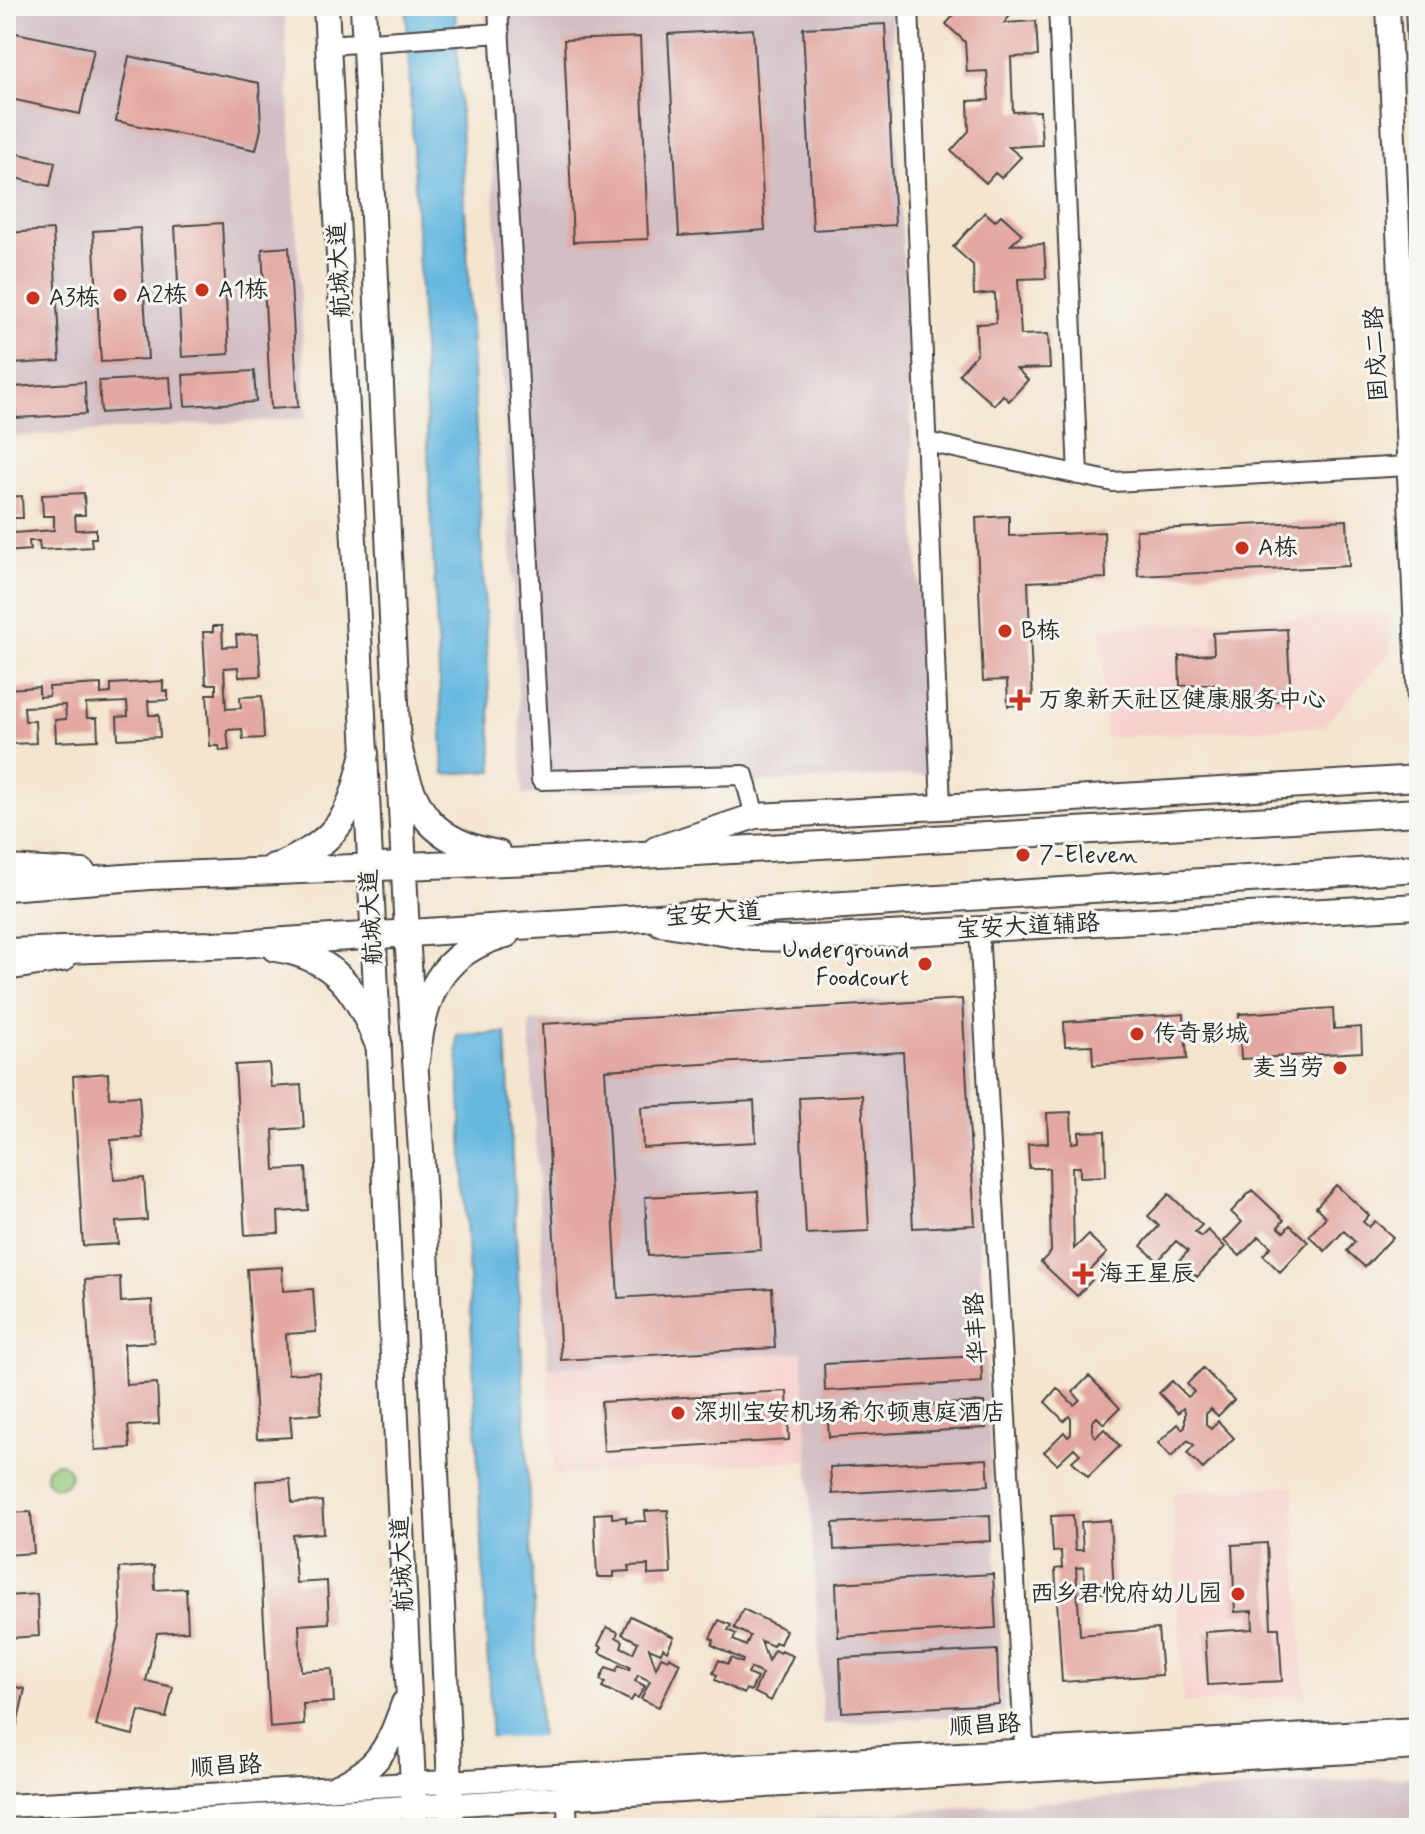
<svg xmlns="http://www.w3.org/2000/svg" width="1425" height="1834" font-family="Mynerve,'LXGW WenKai TC',sans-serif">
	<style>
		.built { fill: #f7d0cc }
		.industrial { fill: #d2bec3 }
		.green { fill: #97cb7c; stroke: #617b54; stroke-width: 2 }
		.water { fill: #65b7e0; stroke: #487186; stroke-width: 2 }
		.pier { fill: #f4e5cf }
		.building { fill: #e3a8a1 }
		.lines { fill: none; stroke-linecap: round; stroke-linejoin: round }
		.minor-casing { stroke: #494744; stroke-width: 22 }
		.tertiary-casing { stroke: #494744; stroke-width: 26 }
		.secondary-casing { stroke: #494744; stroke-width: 28 }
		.primary-casing { stroke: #494744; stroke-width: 30 }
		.minor { stroke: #fff; stroke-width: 18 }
		.tertiary { stroke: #fff; stroke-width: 22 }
		.secondary { stroke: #fff; stroke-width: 24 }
		.primary { stroke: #fff; stroke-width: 26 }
		.poi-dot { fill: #c8321e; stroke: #f6f6f2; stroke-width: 3 }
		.labels { text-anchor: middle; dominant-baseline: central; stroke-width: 6; stroke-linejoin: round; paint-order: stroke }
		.street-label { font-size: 24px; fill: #2b2b2b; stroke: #f6f6f2 }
		.poi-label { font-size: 24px; fill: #2b2b2b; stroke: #f6f6f2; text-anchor: start }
	</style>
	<rect width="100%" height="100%" fill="#f6f6f2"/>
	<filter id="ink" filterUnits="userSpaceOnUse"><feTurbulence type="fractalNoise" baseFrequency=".0125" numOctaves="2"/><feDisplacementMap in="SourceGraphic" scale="16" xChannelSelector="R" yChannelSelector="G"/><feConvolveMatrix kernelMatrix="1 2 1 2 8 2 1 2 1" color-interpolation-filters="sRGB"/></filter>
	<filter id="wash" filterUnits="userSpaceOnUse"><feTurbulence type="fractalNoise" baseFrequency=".006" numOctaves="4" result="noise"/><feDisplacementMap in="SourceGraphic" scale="32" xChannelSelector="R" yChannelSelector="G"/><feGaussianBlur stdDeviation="1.8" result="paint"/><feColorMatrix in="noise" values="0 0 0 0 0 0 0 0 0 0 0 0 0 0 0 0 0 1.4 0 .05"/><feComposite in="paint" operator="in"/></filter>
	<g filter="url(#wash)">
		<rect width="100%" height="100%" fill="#f4e5cf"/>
		<path class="built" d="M1390,613L1392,650L1324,726L1106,737L1101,628Z
			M802,1351L808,1460L554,1475L548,1367Z
			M1293,1485L1305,1696L1183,1703L1172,1493Z"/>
		<path class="industrial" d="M6,6H284L307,418L6,437Z
			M485,6H891L928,774L523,795Z
			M966,996L1005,1713L823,1724L802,1352L548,1367L529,1022Z
			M1419,1776V1828H667Z"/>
		<path class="green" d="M46 1475a12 12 0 1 1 24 0a12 12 0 1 1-24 0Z"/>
		<path class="water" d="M406,6H455L493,771L444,774Z
			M506,1033L545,1828H496L457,1035Z"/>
		<path class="pier" d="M545,1736L549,1828H492L487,1739Z"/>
		<g id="blocks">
			<path class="building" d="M962,6H1008L1014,11L1004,23L1036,21L1038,56L1011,57L1013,112L1040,111L1042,145L1009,147L1021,157L1001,178L995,173L986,183L951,151L969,131L968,101L989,100L987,71L967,72L965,42L946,24Z
				M885,24L895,225L813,230L803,28Z
				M753,29L765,230L679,236L668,34Z
				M6,31L94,49L80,114L6,98Z
				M640,37L648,239L573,242L564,40Z
				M129,56L259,83L261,129L256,150L116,121Z
				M6,151L55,162L50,186L6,176Z
				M985,212L995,221L1001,215L1022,234L1011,245L1044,244L1046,278L1018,279L1021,335L1048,334L1050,368L1017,369L1028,380L1009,401L1003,395L994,405L959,374L977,354L976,324L996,323L995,293L974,295L973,265L953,247Z
				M222,223L229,354L182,357L175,226Z
				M140,228L148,359L101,362L93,231Z
				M53,230L60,361L13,364L6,233Z
				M289,247L298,407L271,409L262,249Z
				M254,371L256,402L185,406L183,375Z
				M170,377L172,408L101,413L99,381Z
				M85,382L86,414L16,418L14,387Z
				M84,493L85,515H75L76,530L96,529V538H91L92,547L40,550L39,541H29L30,550L6,552V497L22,496L23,518H13L14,533L54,530V516H43L42,495Z
				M1009,516V536L1104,532L1106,578L1028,582L1033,704L1008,706L1007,680L983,681L976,518Z
				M1347,520L1349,566L1138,576L1136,530Z
				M213,626H222L223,647L237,646L236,635L258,634L261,676L239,677L238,667L224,668L226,709L241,708L240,697L262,696L264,738L243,739L242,729L227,730L229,750L220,751L219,746H210L207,694H216V684H206L203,632H213Z
				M1287,629L1291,700L1217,704L1216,684L1180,686L1179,656L1214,654L1213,633Z
				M163,681V691H168V700L148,701L149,715H159L160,737L118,739L117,717L128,716L127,702L86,704L87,718H97L98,740L56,742L55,720L66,719L65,705L24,707L25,721H35L36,743L6,744V689L39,687V697L49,696V687L101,684V694L111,693V684Z
				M962,999L975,1225L913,1228L903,1052L605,1070L618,1298L772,1288L775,1348L561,1360L542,1024Z
				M1333,1008L1334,1029L1361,1027L1362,1052L1241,1059L1239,1014Z
				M1184,1014L1187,1059L1093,1065L1092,1045L1065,1046L1064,1022Z
				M269,1063L271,1087L301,1085L304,1128L273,1130L275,1170L306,1168L308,1210L278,1212L279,1233L245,1235L235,1065Z
				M108,1073L109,1098L139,1096L142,1138L111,1140L114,1180L144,1178L147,1220L116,1222L118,1244L83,1246L73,1076Z
				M862,1095L869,1231L806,1234L799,1098Z
				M754,1101L756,1142L643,1148L641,1107Z
				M1071,1112L1072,1143L1079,1142V1132L1105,1131L1106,1176L1080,1177V1167H1072L1074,1249L1088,1235L1107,1253L1087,1274L1093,1279L1077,1296L1041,1262L1051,1252L1049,1168H1029L1028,1144L1048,1143L1047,1113Z
				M1336,1185L1369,1215L1363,1222L1369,1227L1375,1221L1393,1237L1365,1267L1347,1251L1355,1242L1344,1231L1325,1251L1309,1236L1326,1217L1316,1207Z
				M1252,1190L1284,1220L1278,1227L1284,1232L1290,1225L1308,1242L1280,1272L1263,1255L1271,1247L1259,1236L1240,1256L1224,1241L1242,1222L1231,1212Z
				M758,1191L761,1250L648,1256L645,1197Z
				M1169,1194L1202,1225L1195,1232L1201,1237L1208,1230L1225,1247L1197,1277L1180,1260L1188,1251L1176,1241L1158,1261L1141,1246L1159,1226L1148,1216Z
				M282,1267L283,1291L313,1289L316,1332L286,1334L288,1374L319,1372L321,1414L290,1416L292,1437L257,1439L247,1269Z
				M120,1277L121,1302L152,1300L154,1342L124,1344L126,1385L157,1383L159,1424L128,1426L130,1448L95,1450L85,1280Z
				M981,1356L982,1382L825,1391L824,1364Z
				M1203,1368L1234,1400L1218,1416L1211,1409L1206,1414V1424L1211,1429L1218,1421L1234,1438L1203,1469L1187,1453L1194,1445L1188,1440L1171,1457L1158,1443L1178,1424L1182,1429L1185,1426V1411L1183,1408L1178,1413L1159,1393L1172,1381L1188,1397L1194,1392L1187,1384Z
				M1089,1376L1120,1408L1104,1424L1097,1417L1092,1422V1432L1096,1437L1104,1429L1120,1446L1088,1477L1072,1461L1080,1454L1074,1448L1057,1464L1044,1452L1064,1432L1068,1437L1071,1434V1419L1069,1416L1064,1421L1045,1402L1057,1388L1074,1405L1080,1400L1073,1392Z
				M787,1391L789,1440L604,1451L601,1402Z
				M984,1402L986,1428L829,1437L827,1410Z
				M6,1403H8L10,1426L6,1427Z
				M987,1459L989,1485L832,1494L830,1467Z
				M290,1479L292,1503L322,1501L324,1533L293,1535L296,1583L327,1581L329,1623L299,1625L301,1671L332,1669L334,1702L303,1704L304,1725L270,1728L256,1481Z
				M668,1510L671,1574L648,1575V1565L628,1566L629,1571L614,1572V1577H597L594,1514L612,1513V1518L626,1517V1522L646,1521L645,1511Z
				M31,1512L34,1553L6,1555V1513Z
				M990,1515L991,1541L834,1550L833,1523Z
				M1073,1515L1075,1550H1083L1081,1522L1110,1520L1114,1592L1086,1594L1084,1567L1076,1568L1080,1635L1158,1629L1162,1675L1062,1682L1055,1569L1062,1568L1061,1551L1053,1552L1051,1516Z
				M1267,1543L1271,1628H1279L1282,1681L1208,1685L1205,1632L1253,1629L1252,1611L1235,1612L1232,1545Z
				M154,1566L155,1590L186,1588L188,1631L157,1633L146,1681L173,1687L166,1718L139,1711L133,1735L96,1726L121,1621L119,1568Z
				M993,1574L996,1628L838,1637L836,1583Z
				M37,1594L39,1636L9,1638L6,1646V1596Z
				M743,1609L786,1630L780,1644L775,1642L773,1646L761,1641L768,1661L774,1650L780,1653L781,1651L793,1656L771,1701L754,1692L762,1674L751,1668L748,1674L757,1678L751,1691L746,1689L744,1694L715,1680L717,1675L713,1673L719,1660L728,1664L731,1658L742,1663L743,1660L712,1645L714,1640L710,1638L719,1620L731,1625L728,1630L736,1634L733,1640L746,1646L750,1636L734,1628Z
				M630,1616L674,1637L667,1651L663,1648L661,1653L649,1648L656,1668L661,1657L668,1660L669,1657L680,1663L659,1707L641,1699L650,1681L638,1675L635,1681L645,1686L638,1698L634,1696L631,1701L602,1687L605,1682L600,1680L606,1667L616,1671L619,1665L629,1670L630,1667L599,1652L602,1647L598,1645L607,1627L618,1632L616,1637L623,1641L621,1647L633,1653L638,1642L622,1634Z
				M997,1650L999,1704L842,1712L840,1658Z
				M6,1685L25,1689L16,1729L6,1726Z"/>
		</g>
	</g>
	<g filter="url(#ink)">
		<use href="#blocks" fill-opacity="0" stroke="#494744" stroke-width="2"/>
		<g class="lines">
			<defs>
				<path id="minor" d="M498,6L541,780L744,775L755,816
					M909,6L941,807
					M1058,6L1078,475
					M328,45L500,33
					M927,442L1113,482L1408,466
					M979,929L1025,1761
					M566,1787L568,1828"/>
				<path id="tertiary" d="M1388,6L1419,700
					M1417,6L1419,48
					M6,1806L1419,1729
					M46,1828L1419,1748"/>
				<path id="secondary" d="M326,6L365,753L415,1828
					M363,6L407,934L423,1182L452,1828
					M656,849L755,816L941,807L1419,778
					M6,868L83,872
					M660,923L753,938L793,939L1419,906
					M6,968L63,959
					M337,1787C380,1768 389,1745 404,1703
					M334,1812L373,1828"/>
				<path id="primary" d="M399,750C413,812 432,842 498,854
					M274,867C286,865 297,858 307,852C349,828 354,796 365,753
					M6,887L150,876L533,861L1419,812
					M275,948C336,957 356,990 378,1043
					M6,952L239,944L1419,868
					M416,1060C423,997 438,952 506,934"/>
			</defs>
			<use href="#minor" class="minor-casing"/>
			<use href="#tertiary" class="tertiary-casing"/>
			<use href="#secondary" class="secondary-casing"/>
			<use href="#primary" class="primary-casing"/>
			<use href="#minor" class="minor"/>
			<use href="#tertiary" class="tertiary"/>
			<use href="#secondary" class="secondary"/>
			<use href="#primary" class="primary"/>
		</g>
	</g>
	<g class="poi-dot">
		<circle cx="202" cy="290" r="8"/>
		<circle cx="120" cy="295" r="8"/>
		<circle cx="33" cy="298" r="8"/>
		<circle cx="1242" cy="548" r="8"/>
		<circle cx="1005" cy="631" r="8"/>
		<path d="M1016 688h8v8h8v8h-8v8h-8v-8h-8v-8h8z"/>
		<circle cx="1023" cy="855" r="8"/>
		<circle cx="925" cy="964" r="8"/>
		<circle cx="1137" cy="1034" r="8"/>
		<circle cx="1340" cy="1068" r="8"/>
		<path d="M1079 1262h8v8h8v8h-8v8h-8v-8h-8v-8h8z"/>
		<circle cx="678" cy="1413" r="8"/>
		<circle cx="1238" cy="1594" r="8"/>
	</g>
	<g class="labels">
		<g class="street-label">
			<text transform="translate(340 270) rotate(-93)">航城大道</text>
			<text transform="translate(1377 354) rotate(-93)">固戍二路</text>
			<text transform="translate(713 915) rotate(-4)">宝安大道</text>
			<text transform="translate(372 917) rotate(-93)">航城大道</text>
			<text transform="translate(1028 927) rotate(-3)">宝安大道辅路</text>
			<text transform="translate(977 1328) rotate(-93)">华丰路</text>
			<text transform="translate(403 1564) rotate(-93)">航城大道</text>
			<text transform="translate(985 1726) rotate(-3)">顺昌路</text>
			<text transform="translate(226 1767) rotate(-3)">顺昌路</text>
		</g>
		<g class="poi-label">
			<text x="218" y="290">A1栋</text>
			<text x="136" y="295">A2栋</text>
			<text x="49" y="298">A3栋</text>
			<text x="1258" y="548">A栋</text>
			<text x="1021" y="631">B栋</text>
			<text x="1038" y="700">万象新天社区健康服务中心</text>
			<text x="1039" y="855">7-Eleven</text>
			<text x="909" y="950" text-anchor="end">Underground<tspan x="909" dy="28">Foodcourt</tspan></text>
			<text x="1153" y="1034">传奇影城</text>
			<text x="1324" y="1068" text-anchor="end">麦当劳</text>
			<text x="1099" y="1274">海王星辰</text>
			<text x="694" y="1413">深圳宝安机场希尔顿惠庭酒店</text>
			<text x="1222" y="1594" text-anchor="end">西乡君悦府幼儿园</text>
		</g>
	</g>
	<rect width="1425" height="1834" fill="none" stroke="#f6f6f2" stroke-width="32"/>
</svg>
